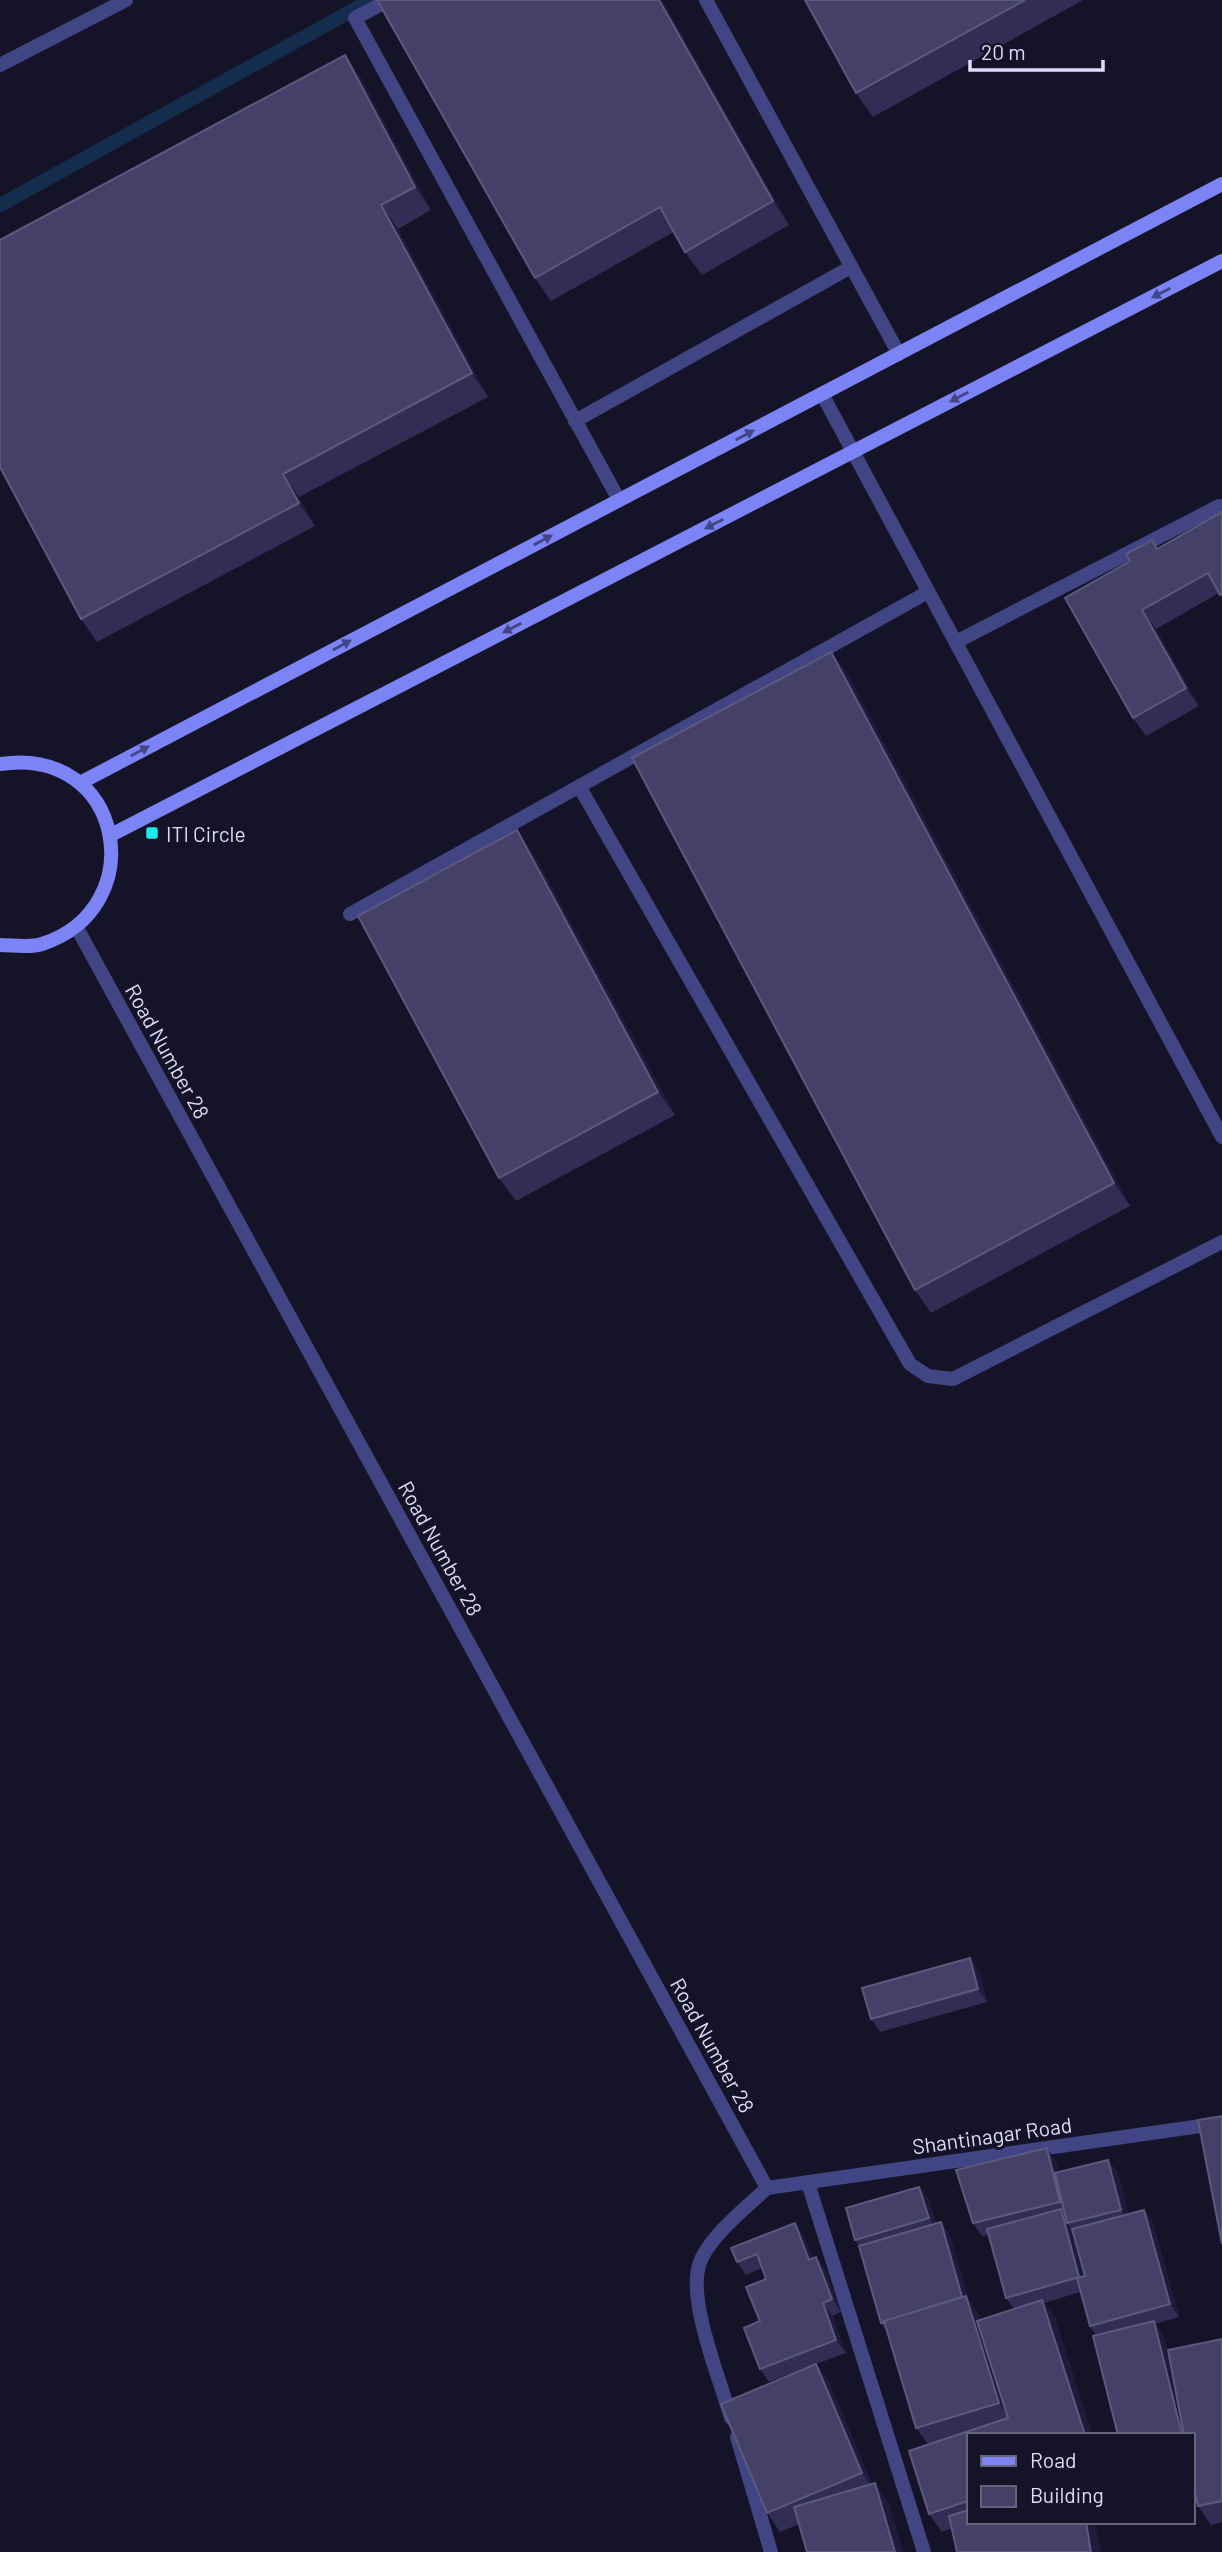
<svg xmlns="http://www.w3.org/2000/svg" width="1222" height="2552" font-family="Barlow,sans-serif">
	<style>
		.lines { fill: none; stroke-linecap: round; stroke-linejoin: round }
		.stream { stroke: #142d4c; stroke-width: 14 }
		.lane { stroke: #424583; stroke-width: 14 }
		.street { stroke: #424583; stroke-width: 14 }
		.secondary { stroke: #7c83f4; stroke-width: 14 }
		.wall { fill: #322d55 }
		.shaded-wall { fill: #1f1b3b }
		.building { fill: #444067; stroke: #5c597e; stroke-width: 2 }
		.oneway { fill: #434584 }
		.poi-dot { fill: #19e9ec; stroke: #151328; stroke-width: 2.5 }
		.labels { text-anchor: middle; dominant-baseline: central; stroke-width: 6; stroke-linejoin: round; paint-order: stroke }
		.poi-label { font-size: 21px; fill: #deddfc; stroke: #151328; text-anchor: start }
		.street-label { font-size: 21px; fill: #deddfc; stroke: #151328 }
	</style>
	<rect width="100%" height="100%" fill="#151328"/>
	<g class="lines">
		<path class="stream" d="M0,205L371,0"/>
		<path class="lane" d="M389,0L355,18L619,500
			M706,0L899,354
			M822,394L1222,1137
			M575,421L851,267
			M956,642L1219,506
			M579,786L910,1364L928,1376L953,1379L1222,1242
			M350,914L928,592"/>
		<path class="street" d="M0,65L126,0
			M77,928L767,2188
			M808,2183L924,2552
			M767,2188L1222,2123
			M731,2418C720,2379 688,2303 699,2265C707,2238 747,2207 767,2188
			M737,2437L771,2552"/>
		<path class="secondary" d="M0,764C124,745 153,908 42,944C30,948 13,945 0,945
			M80,783L1222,184
			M111,835L1222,261"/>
	</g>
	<path class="wall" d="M377,0H662L789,225L702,275L685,252L674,232L551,301L535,278Z
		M805,0H1083L873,117L856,93Z
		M345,55L361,79L431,210L398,229L488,397L299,497L315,526L97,642L81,619Z
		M1222,512V597L1219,593L1156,629L1199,706L1146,736L1133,718L1065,598L1158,548Z
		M831,652L848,675L1130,1206L931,1313L915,1290Z
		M533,853L675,1115L516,1201L499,1178Z
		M970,1958L979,1971L987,2002L880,2032L871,2019Z
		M1108,2160L1118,2173L1128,2214L1144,2210L1153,2223L1179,2317L1155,2324L1163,2334L1171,2369L1222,2339V2522L1211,2525L1198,2506L1192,2435L1096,2335L1090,2326L1080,2292L1044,2303L1055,2318L1092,2435H968V2522L942,2532L929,2514L928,2444L916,2428L887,2332L881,2323L859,2246L855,2240L919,2187L929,2200L936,2224L950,2235L968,2299L979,2315L981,2320L1014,2309L1006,2298L988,2235L982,2236L973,2223L1056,2161L1059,2172Z
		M804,2236L813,2259L816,2257L825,2270L841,2312L832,2316L846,2353L816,2364L829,2382L872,2484L888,2502L903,2552H807L799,2524L780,2532L767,2513L808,2367L769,2382L760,2369V2321L766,2279L762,2268L746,2275L737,2262Z"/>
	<path class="shaded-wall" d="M659,0H662L789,225L773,201Z
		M345,55L361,79L431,210L415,187Z
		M381,205L398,229L488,397L472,373Z
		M283,474L299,497L315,526L299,503Z
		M1142,610L1156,629L1199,706L1186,688Z
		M831,652L848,675L1130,1206L1114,1183Z
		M517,830L533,853L675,1115L658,1092Z
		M970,1958L979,1971L987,2002L978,1989Z
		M1047,2148L1056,2161L1069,2215L1060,2202Z
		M1108,2160L1118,2173L1130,2223L1121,2210Z
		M919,2187L929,2200L938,2231L929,2218Z
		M1061,2209L1070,2222L1067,2223L1072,2230L1088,2290L1079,2277Z
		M1144,2210L1153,2223L1179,2317L1170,2304Z
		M941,2222L950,2235L968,2299L979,2315L1012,2422L999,2403L963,2299Z
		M795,2223L804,2236L818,2273L809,2260Z
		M816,2257L825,2270L841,2312L832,2299Z
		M1042,2300L1055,2318L1092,2435H1085Z
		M823,2303L832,2316L846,2353L836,2340Z
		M1154,2321L1163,2334L1188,2435H1182Z
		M816,2364L829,2382L875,2491L862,2473Z
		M875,2483L888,2502L903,2552H895Z
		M1086,2522H1095L1101,2552H1091Z"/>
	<path class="building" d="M377,0H659L773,201L685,252L660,207L535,278Z
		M805,0H1025L856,93Z
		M345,55L415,187L381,205L472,373L283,474L299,503L81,619L0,467V240Z
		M1222,512V594L1220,595L1208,573L1142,610L1186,688L1133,718L1065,598L1130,561L1126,554L1152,540L1157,549Z
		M831,652L1114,1183L915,1290L632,758Z
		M517,830L658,1092L499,1178L358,916Z
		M970,1958L978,1989L871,2019L862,1988Z
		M1222,2116V2244L1198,2120Z
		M1047,2148L1060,2202L973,2223L956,2170Z
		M1108,2160L1121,2210L1067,2223L1055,2173Z
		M919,2187L929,2218L855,2240L846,2208Z
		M1061,2209L1079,2277L1006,2298L987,2229Z
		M1144,2210L1170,2304L1090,2326L1077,2278L1085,2276L1072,2229Z
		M941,2222L962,2297L884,2321L885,2322L881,2323L859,2246Z
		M795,2223L809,2260L816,2257L832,2299L823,2303L836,2340L760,2369L744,2328L760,2321L746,2287L766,2279L757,2254L737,2262L731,2248Z
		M966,2296L999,2403L916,2428L884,2321Z
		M1042,2300L1085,2435H968V2501L929,2514L909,2451L1008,2418L977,2321Z
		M1154,2321L1182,2435H1118L1093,2336Z
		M1222,2339V2501L1198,2506L1192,2478V2435H1184L1168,2350Z
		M816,2364L862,2473L767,2513L721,2404Z
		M875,2483L895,2552H807L794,2507Z
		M968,2510V2522H1086L1091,2552H957L949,2516Z"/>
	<defs><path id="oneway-solid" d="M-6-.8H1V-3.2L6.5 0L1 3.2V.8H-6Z" transform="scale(1.75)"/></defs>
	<g class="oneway">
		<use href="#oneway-solid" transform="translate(1161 293) rotate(153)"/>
		<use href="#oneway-solid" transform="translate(959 397) rotate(153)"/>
		<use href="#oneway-solid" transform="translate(745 435) rotate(-28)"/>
		<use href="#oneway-solid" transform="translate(714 524) rotate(153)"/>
		<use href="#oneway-solid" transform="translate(543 540) rotate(-28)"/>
		<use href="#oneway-solid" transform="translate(512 628) rotate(153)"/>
		<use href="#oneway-solid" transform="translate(342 645) rotate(-28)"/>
		<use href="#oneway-solid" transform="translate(140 751) rotate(-28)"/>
	</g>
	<rect class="poi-dot" x="145" y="826" width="14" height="14" rx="3.5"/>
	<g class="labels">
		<g class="poi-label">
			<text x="166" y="833">ITI Circle</text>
		</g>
		<g class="street-label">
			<text transform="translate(168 1051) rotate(61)">Road Number 28</text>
			<text transform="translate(441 1548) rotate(61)">Road Number 28</text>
			<text transform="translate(713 2045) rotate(61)">Road Number 28</text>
			<text transform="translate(992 2135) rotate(-8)">Shantinagar Road</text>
		</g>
	</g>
	<rect x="967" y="2433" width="228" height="91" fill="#151328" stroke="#65647d" stroke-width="2"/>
	<rect x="981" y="2456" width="35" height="10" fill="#7c83f4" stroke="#65647d" stroke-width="2"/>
	<text x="1030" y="2468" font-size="21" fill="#deddfc">Road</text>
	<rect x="981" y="2486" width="35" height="21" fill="#444067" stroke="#65647d" stroke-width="2"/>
	<text x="1030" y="2503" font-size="21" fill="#deddfc">Building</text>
	<path d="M970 60v10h133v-10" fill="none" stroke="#deddfc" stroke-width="3.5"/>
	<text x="981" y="60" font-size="21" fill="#deddfc" stroke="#151328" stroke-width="5" paint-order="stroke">20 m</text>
</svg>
